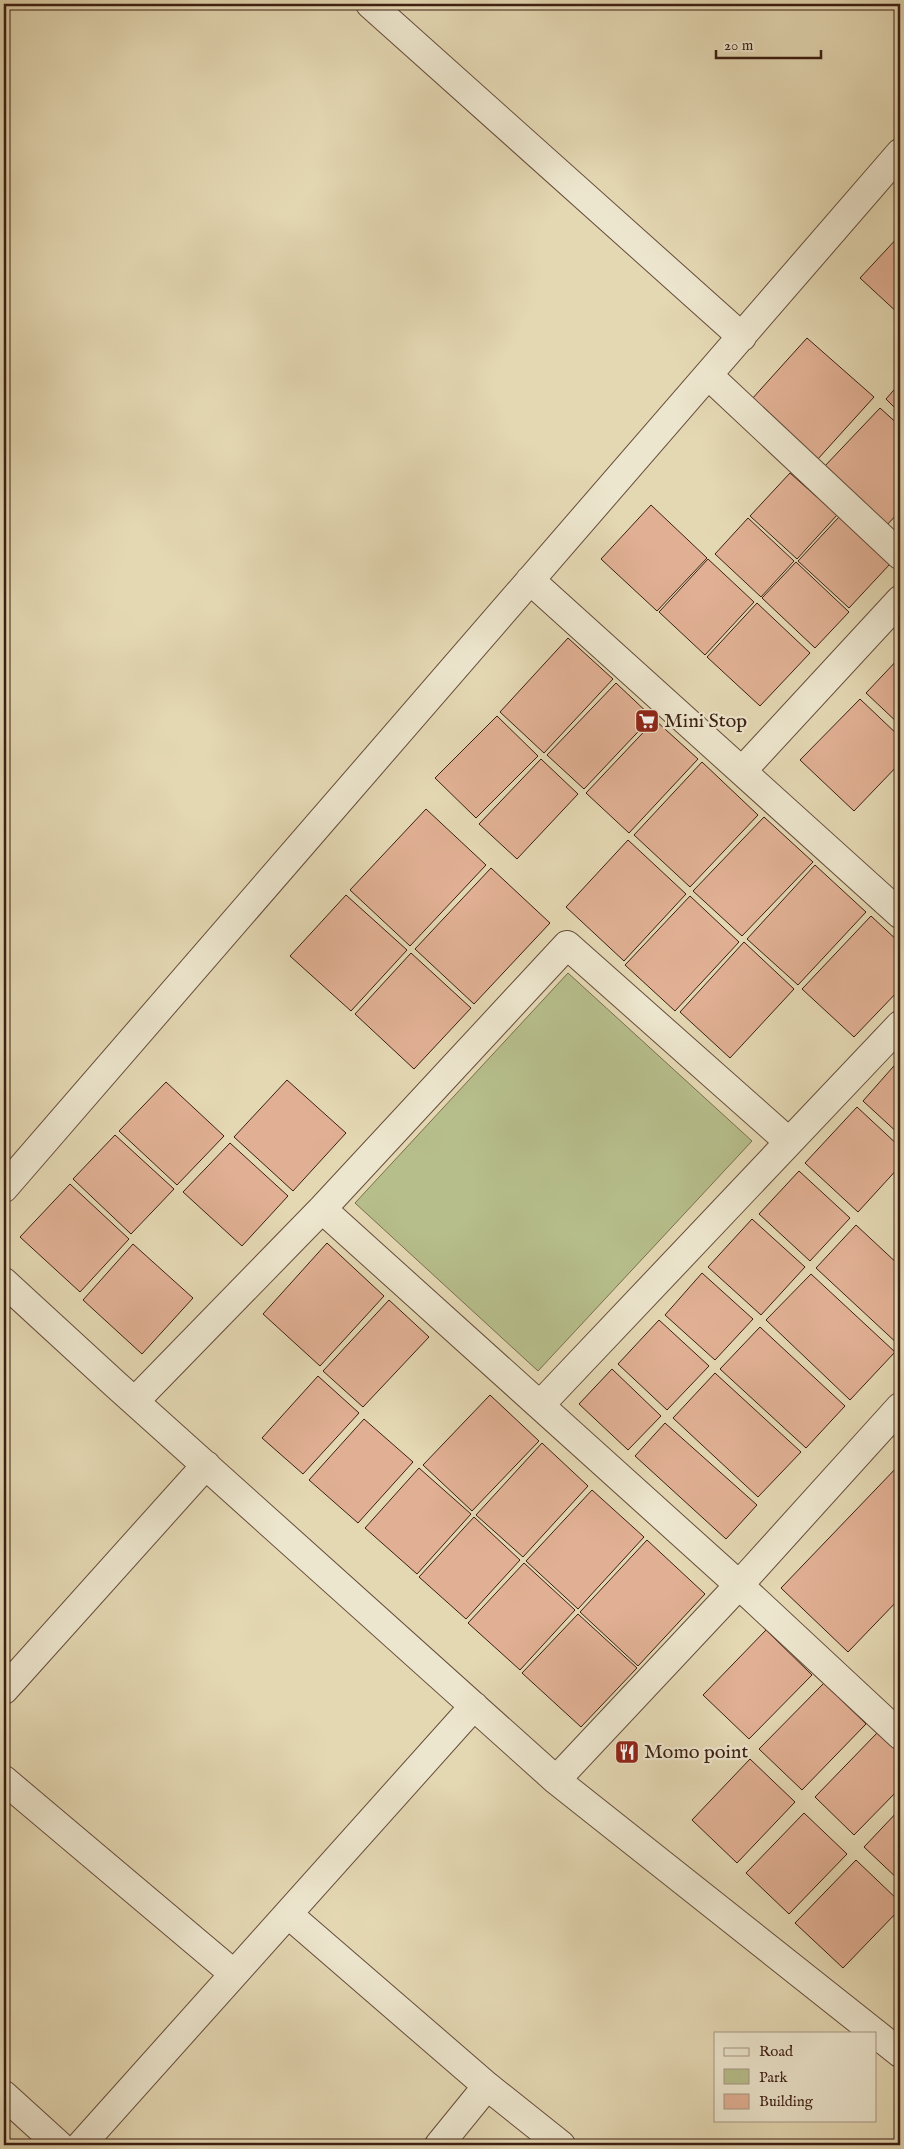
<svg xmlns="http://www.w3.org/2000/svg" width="904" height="2149" font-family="'IM FELL English',serif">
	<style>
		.green { fill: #b6be8b; stroke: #796e4f }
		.building { fill: #e1b094; stroke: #3c1f13 }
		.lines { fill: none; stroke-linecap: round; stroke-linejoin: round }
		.minor-casing { stroke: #664d3b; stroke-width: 30 }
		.minor { stroke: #ede6ce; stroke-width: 28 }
		.labels { text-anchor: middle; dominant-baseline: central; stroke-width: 4.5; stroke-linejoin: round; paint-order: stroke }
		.poi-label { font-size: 20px; fill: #3c1f13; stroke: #ede6ce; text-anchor: start }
	</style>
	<rect width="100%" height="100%" fill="#e4d8b3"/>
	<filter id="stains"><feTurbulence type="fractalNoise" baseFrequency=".004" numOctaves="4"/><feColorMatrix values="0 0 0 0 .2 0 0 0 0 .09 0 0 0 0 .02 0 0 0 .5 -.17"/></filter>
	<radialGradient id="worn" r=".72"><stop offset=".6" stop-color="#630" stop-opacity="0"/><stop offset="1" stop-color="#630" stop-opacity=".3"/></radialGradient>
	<path class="green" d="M568,973L752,1141L538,1371L355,1203Z"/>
	<path class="building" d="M900,235V315L860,278Z
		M807,338L874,397L817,460L751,400Z
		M900,383V413L886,399Z
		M880,408L900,426V511L885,527L823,468Z
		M790,473L837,515L797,559L750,516Z
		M651,505L707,558L657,611L601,559Z
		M839,517L890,564L849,608L798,561Z
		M748,518L794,561L761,597L715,554Z
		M708,559L754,602L705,655L659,612Z
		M796,562L849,612L815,648L762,598Z
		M757,603L810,653L760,706L707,657Z
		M568,638L613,679L544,753L500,712Z
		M900,657V725L866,693Z
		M616,683L652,717L584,789L547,755Z
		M860,699L900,737V763L854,811L800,760Z
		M497,716L538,756L476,818L435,778Z
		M655,720L698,759L629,833L586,793Z
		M541,759L578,794L517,859L479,824Z
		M702,762L758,815L690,887L634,835Z
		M426,809L486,865L410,946L350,890Z
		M764,817L813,862L742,936L693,891Z
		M628,840L686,894L624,961L566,907Z
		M815,865L866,912L798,985L747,939Z
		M491,868L550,923L474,1004L415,949Z
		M346,895L407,950L351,1011L290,956Z
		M690,896L739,942L675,1011L625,965Z
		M871,916L900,943V989L854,1037L802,989Z
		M744,942L794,989L730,1058L680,1012Z
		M411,953L471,1008L414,1069L355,1014Z
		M900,1059V1135L863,1101Z
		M287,1080L346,1133L293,1191L234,1137Z
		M166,1082L224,1136L177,1185L119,1131Z
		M857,1107L900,1147V1166L858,1212L805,1163Z
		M115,1135L174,1189L131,1234L73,1179Z
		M230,1143L288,1196L242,1246L183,1192Z
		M799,1171L850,1218L810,1261L759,1214Z
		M70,1184L129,1239L80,1292L20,1237Z
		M752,1219L805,1267L761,1315L708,1267Z
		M856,1225L900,1266V1346L816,1268Z
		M327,1243L384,1296L320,1366L263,1314Z
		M133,1244L193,1298L142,1354L83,1300Z
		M702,1273L753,1319L715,1360L665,1315Z
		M811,1274L895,1352L850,1400L766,1320Z
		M389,1300L429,1337L363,1407L323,1371Z
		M659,1320L709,1366L667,1410L618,1364Z
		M760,1327L845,1406L806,1448L720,1369Z
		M612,1369L661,1416L628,1450L579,1404Z
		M715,1373L801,1452L758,1497L673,1418Z
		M318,1376L359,1413L303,1474L262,1438Z
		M490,1395L539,1441L472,1511L423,1465Z
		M364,1419L413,1462L358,1523L309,1480Z
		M665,1423L757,1505L726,1539L635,1456Z
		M542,1443L588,1486L523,1557L476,1515Z
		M900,1464V1598L848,1652L781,1588Z
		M419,1468L471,1514L417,1574L365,1528Z
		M592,1490L644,1537L578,1609L526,1561Z
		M474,1517L520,1560L466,1619L419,1577Z
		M647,1540L705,1594L638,1666L580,1612Z
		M524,1563L575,1610L520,1670L468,1623Z
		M578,1614L637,1668L581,1727L522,1673Z
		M766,1630L812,1675L749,1739L703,1695Z
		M824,1683L866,1724L802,1790L759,1749Z
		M878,1732L900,1753V1788L854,1835L815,1797Z
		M750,1759L795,1802L737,1863L692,1820Z
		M900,1809V1881L864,1847Z
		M804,1813L847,1854L789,1914L746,1873Z
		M856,1860L900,1902V1909L843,1968L795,1923Z"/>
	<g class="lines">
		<defs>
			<path id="minor" d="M370,4L742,337
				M708,375L900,555
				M530,580L900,914
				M742,771L900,600
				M4,1188L900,153
				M322,1209L739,1585L900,1407
				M4,1282L115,1384L556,1780L875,2033
				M135,1401L322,1209L567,945L789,1142
				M540,1405L900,1025
				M4,1690L206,1465
				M4,1780L234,1974
				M556,1780L739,1585L900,1735
				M288,1914L487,2086L561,2145
				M875,2033L900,2053
				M4,2095L59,2145
				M81,2145L474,1706
				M439,2145L487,2086"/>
		</defs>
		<use href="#minor" class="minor-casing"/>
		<use href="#minor" class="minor"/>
	</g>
	<defs>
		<symbol id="supermarket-square" viewBox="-11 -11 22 22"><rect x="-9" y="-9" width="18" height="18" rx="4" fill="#8f2418" stroke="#ede6ce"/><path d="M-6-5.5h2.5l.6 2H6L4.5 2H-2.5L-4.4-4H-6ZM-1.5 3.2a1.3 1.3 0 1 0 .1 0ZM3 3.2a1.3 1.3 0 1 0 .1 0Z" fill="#fff"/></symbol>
		<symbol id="restaurant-square" viewBox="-11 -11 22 22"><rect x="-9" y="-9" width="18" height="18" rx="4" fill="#8f2418" stroke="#ede6ce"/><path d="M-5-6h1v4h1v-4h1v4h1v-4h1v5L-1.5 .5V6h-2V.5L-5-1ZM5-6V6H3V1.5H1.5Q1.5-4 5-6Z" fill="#fff"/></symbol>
	</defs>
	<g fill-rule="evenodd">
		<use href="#supermarket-square" x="633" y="707" width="28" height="28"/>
		<use href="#restaurant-square" x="613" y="1738" width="28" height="28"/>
	</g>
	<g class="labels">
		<g class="poi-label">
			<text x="664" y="721">Mini Stop</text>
			<text x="644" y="1752">Momo point</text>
		</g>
	</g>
	<rect width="904" height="2149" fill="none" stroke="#e4d8b3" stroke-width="20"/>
	<rect x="5" y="5" width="894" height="2139" fill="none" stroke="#3c1f13" stroke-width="2.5"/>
	<rect x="10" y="10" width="884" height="2129" fill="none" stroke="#3c1f13"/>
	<rect x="714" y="2032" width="162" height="90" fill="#ede6ce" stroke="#a69683"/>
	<rect x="724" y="2048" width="25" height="8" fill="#ede6ce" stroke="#a69683"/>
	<text x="759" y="2056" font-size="15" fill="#3c1f13">Road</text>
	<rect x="724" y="2069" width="25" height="15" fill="#b6be8b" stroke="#a69683"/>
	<text x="759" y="2082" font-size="15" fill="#3c1f13">Park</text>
	<rect x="724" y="2094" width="25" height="15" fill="#e1b094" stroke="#a69683"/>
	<text x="759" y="2106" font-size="15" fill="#3c1f13">Building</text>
	<path d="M716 50v8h105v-8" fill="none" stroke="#3c1f13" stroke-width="2.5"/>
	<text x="724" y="50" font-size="15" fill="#3c1f13" stroke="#ede6ce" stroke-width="4" paint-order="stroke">20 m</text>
	<rect width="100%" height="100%" filter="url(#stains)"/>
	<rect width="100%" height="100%" fill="url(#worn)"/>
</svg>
